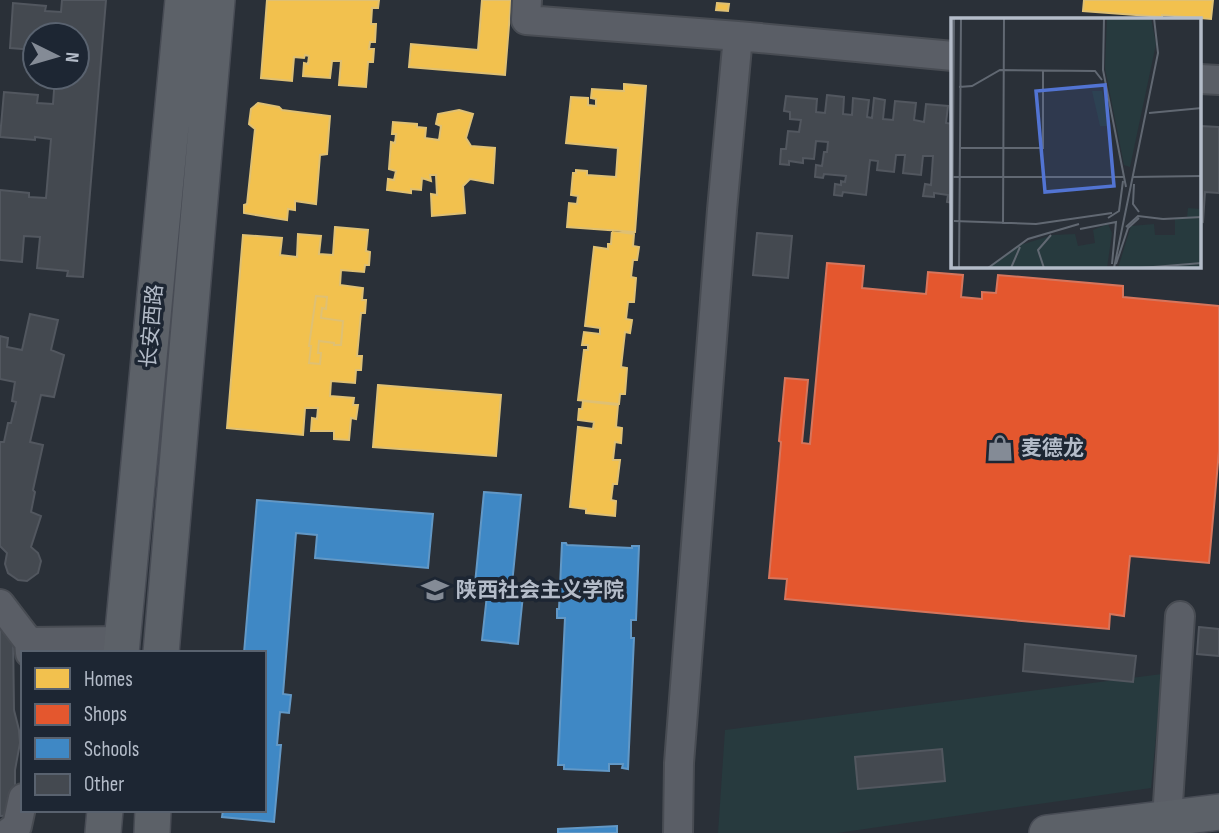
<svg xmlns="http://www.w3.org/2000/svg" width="1219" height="833" font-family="'Sofia Sans Condensed','Noto Sans SC',sans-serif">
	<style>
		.green { fill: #273a3e }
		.homes { fill: #f2c14e; stroke: #dfc073; stroke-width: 2; fill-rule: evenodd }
		.shops { fill: #e4572e; stroke: #d6755c; stroke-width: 2 }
		.schools { fill: #3f88c5; stroke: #6298c6; stroke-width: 2 }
		.building { fill: #444950; stroke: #52575f; stroke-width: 2 }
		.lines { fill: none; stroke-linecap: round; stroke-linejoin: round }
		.minor-casing { stroke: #484c53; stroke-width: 32 }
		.major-casing { stroke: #484c55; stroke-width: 38 }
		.minor { stroke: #5a5e66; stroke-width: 28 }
		.major { stroke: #5c6168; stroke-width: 35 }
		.labels { text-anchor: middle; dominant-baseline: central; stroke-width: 7; stroke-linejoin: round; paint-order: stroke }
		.street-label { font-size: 21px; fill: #b4bcc9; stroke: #1d2633 }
		.poi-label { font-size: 21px; font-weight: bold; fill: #b4bcc9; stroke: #1d2633; text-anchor: start }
		.inset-road { fill: none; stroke: #616872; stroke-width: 2 }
		.view { fill: #5274d3; fill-opacity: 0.15; stroke: #5274d3; stroke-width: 3.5 }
		.inset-edge { fill: none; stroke: #b4bcc9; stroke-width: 3.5 }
	</style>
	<rect width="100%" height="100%" fill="#2a3038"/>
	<path class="green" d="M1162,674L1151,788L837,833H718L725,730Z"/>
	<path class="homes" d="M267,0H379L378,8H372L371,24H376L375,42H370L369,49H374L373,62H368L366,87L339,85L341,61H332L330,78L303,76L304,63L308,64L309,56L305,55L304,58L294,57L292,81L261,78Z
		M482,0H511L505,75L409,67L411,44L478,50Z
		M1084,0H1213L1211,19L1162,15V17L1083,11Z
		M717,3L729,4L728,11L716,10Z
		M624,84L646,86L635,232L567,227L569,203L577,204L578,196L571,195L573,173H576V170L587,171V175L616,177L618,148L566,143L571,97L588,98V105L596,106V99L591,98L592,89L624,91Z
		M258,103L279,107L282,110L330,116L327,154L320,155L316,204L295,201V210L288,209L287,220L244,213V205L247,204L255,129L249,124L251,109Z
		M459,110L473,114L466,138L471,146L495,148L493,183L470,179L463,186L465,213L432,216L431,194L437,195L436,175H430L431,181L422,178L421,190L411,189V193L387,190L388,179L394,180L396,171L389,169L391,142L395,143L396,134H392L393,122L417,124V127L426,128L425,138L439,140L441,126L436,124L438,114Z
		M335,227L368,230L366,251L370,252L369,265H365L364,272L341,270L340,285L363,288L362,300H366L365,313H361L357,356H362L361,370H356L355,383L331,381L330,396L354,398L353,405H358L356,419L351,418L349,440L334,439V431H311L312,418L317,419L318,408H305L303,435L227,428L243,235L282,238L280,255L297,257L298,234L321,236L319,254L333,255ZM316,296L327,297L326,309L322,308L321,318L343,321L341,345H334V343L319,341L318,353H321L320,364L309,363L311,346H309Z
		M612,231L634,234L633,246L639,247L637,260H633L631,277L636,278L634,302H628L626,319L632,320L630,333L625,332L621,367L627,368L625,394H620L619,404L578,400L584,350H588V345H582L584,332L600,334V328L585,326L594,247L608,249V244H611Z
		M316,296L327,297L326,309L322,308L321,318L343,321L341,345H334V343L319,341L318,353H321L320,364L309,363L311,346H309Z
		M378,385L501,395L496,456L373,447Z
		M583,401L618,405L616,427L622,428L621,443L615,442L613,460H620L617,484H613L611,500L616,501L615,516L586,513V509L570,507L578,427L593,429L594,422L578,420L579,409H582Z"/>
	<path class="shops" d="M827,263L864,266L862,288L926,294L928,272L963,275L961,297L982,299V292L996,293L998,275L1123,286V297L1219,306V451L1209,563L1130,556L1124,616L1110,614L1109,629L785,599L787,579L769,578L781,442L779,441L785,378L808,380L802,443L810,444Z"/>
	<path class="schools" d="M484,492L521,495L512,584L524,585L518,644L482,640L488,586L475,584Z
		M257,500L433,514L428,568L315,558L317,535L296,533L283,694L291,695L289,713L280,712L277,745H281L274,822L222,817L223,810H264V653H244Z
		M562,543H566L567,545L632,548V546H639L636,620H631V638H634L628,769L622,768L623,764H609V771L564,769V765H558L565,618H557V609H559Z
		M617,826V833H558V829Z"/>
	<path class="building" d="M62,0H106L83,277L67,276L68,271L37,268L40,237L24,236L22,262L0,260V190L29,193V197L46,198L51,139L35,137V140L0,137L4,92L38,95L37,103L53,104L55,77H77V35H35V50L10,48L13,3L46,6L45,11L61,12Z
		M827,95L844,97L843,114L852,115L853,98L869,100L867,117L872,118L874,98L885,100L883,119L893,120L895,101L916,103L914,120L924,122L926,104L948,106L946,123L953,124V203L947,202L948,195L934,193V197L923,196L925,184L931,185L933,156H923L921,175L903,173L905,155H896L894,172L877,170L878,161L870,160L866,195L843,192L842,196L834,195L835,184L841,185V181L845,182L846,176L824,174L823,178L815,177L816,165L822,166L824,152H827L828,142L816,141L814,159L803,158V163L789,161V165L780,164L781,149H786L788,131L799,132L801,120L790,119V112L784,111L786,96L817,99L816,112L825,113Z
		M1200,126L1219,127V193L1205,192L1203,222L1200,221Z
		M757,233L792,236L788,278L753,275Z
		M30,314L58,320L51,350L64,355L54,397L41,395L30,442L43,445L33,490L35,492L31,512L41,516L31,547L38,553L41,561L38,573L27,581L18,580L8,573L5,564L7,553L0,546V442H4L8,423H11L16,402L12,401L15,382L0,379V336L8,338L7,347L22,350Z
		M0,625L13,633L14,710L19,730L20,743L15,770V815L0,816Z
		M1199,627L1219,629V656L1197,654Z
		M1025,644L1136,656L1133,682L1023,671Z
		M942,749L945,781L858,789L855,757Z"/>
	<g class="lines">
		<defs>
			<path id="minor" d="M527,0L526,20L738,36L953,56
				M1200,79L1219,80
				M0,604L29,642L30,653
				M29,642L122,641
				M1167,819L1180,616
				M8,833L17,826L23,798
				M678,833L679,763L722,210L738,36"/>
			<path id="major" d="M121,653L183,0
				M161,653L217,0
				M103,833L105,810
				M152,833L153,810
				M1047,833L1219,812"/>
		</defs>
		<use href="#minor" class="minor-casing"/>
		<use href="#major" class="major-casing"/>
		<use href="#minor" class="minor"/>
		<use href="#major" class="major"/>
	</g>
	<defs>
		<symbol id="shop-bare" viewBox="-9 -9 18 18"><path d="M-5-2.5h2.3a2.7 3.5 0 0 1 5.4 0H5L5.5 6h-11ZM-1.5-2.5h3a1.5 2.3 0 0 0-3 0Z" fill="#848b96" stroke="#1d2633" stroke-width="2.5" paint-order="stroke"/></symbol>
		<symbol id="school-bare" viewBox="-9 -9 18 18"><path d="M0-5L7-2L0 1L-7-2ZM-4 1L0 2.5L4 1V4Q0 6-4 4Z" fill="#848b96" stroke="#1d2633" stroke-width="2.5" paint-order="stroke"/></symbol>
	</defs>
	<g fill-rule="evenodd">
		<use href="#shop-bare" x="981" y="429" width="38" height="38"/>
		<use href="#school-bare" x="416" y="571" width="38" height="38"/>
	</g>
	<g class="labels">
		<g class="street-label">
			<text transform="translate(152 326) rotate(-85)">长安西路</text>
		</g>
		<g class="poi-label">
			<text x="1021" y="448">麦德龙</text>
			<text x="456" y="590">陕西社会主义学院</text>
		</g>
	</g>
	<g transform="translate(951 18)">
		<rect width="250" height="250" fill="#2a3038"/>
		<path d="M156,0H200L205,26L179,149L173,147L154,50ZM141,73H151L159,108H149ZM237,190L250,191V250H167L180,208L203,206L204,217H224V201L236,199ZM157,206L161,215L156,250H38L66,228L102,217L124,216L127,228L144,225L142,212Z" fill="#273a3e"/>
		<path class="inset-road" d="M153,0L152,52L175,169M8,69L21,68L49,52L144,53L151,62M198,95L251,90M10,130H92V52M0,159H174M181,159L251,158M183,166L182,186L188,194M157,200L168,193L172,163M212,201L251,199M3,203L85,206L161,195M52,206L53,0M175,209L187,198L212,201M129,211L165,204L161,246M165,246L177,210L188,200M1,250L3,0M8,250L10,0M37,250L77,221L128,206M60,250L69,229M93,250L87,232L100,217M163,250L207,35L203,0M190,250L251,245"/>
		<path class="view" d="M154,67L163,168L94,174L85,73Z"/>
		<rect width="250" height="250" class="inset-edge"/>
	</g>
	<rect x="21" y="651" width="245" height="161" fill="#1d2633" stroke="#59626f" stroke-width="2"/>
	<rect x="35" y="668" width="35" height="21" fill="#f2c14e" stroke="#59626f" stroke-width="2"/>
	<text x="84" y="686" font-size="21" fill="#b4bcc9">Homes</text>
	<rect x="35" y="704" width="35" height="21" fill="#e4572e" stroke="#59626f" stroke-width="2"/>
	<text x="84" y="721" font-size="21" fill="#b4bcc9">Shops</text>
	<rect x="35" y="738" width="35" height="21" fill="#3f88c5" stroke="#59626f" stroke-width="2"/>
	<text x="84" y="756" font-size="21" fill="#b4bcc9">Schools</text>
	<rect x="35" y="774" width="35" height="21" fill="#444950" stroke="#59626f" stroke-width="2"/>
	<text x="84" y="791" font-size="21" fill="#b4bcc9">Other</text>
	<g transform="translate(56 56) rotate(95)"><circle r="33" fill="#1d2633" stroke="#59626f" stroke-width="2"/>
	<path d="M0-5L12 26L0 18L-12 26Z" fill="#848b96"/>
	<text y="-10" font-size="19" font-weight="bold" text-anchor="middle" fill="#b4bcc9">N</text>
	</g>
</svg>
